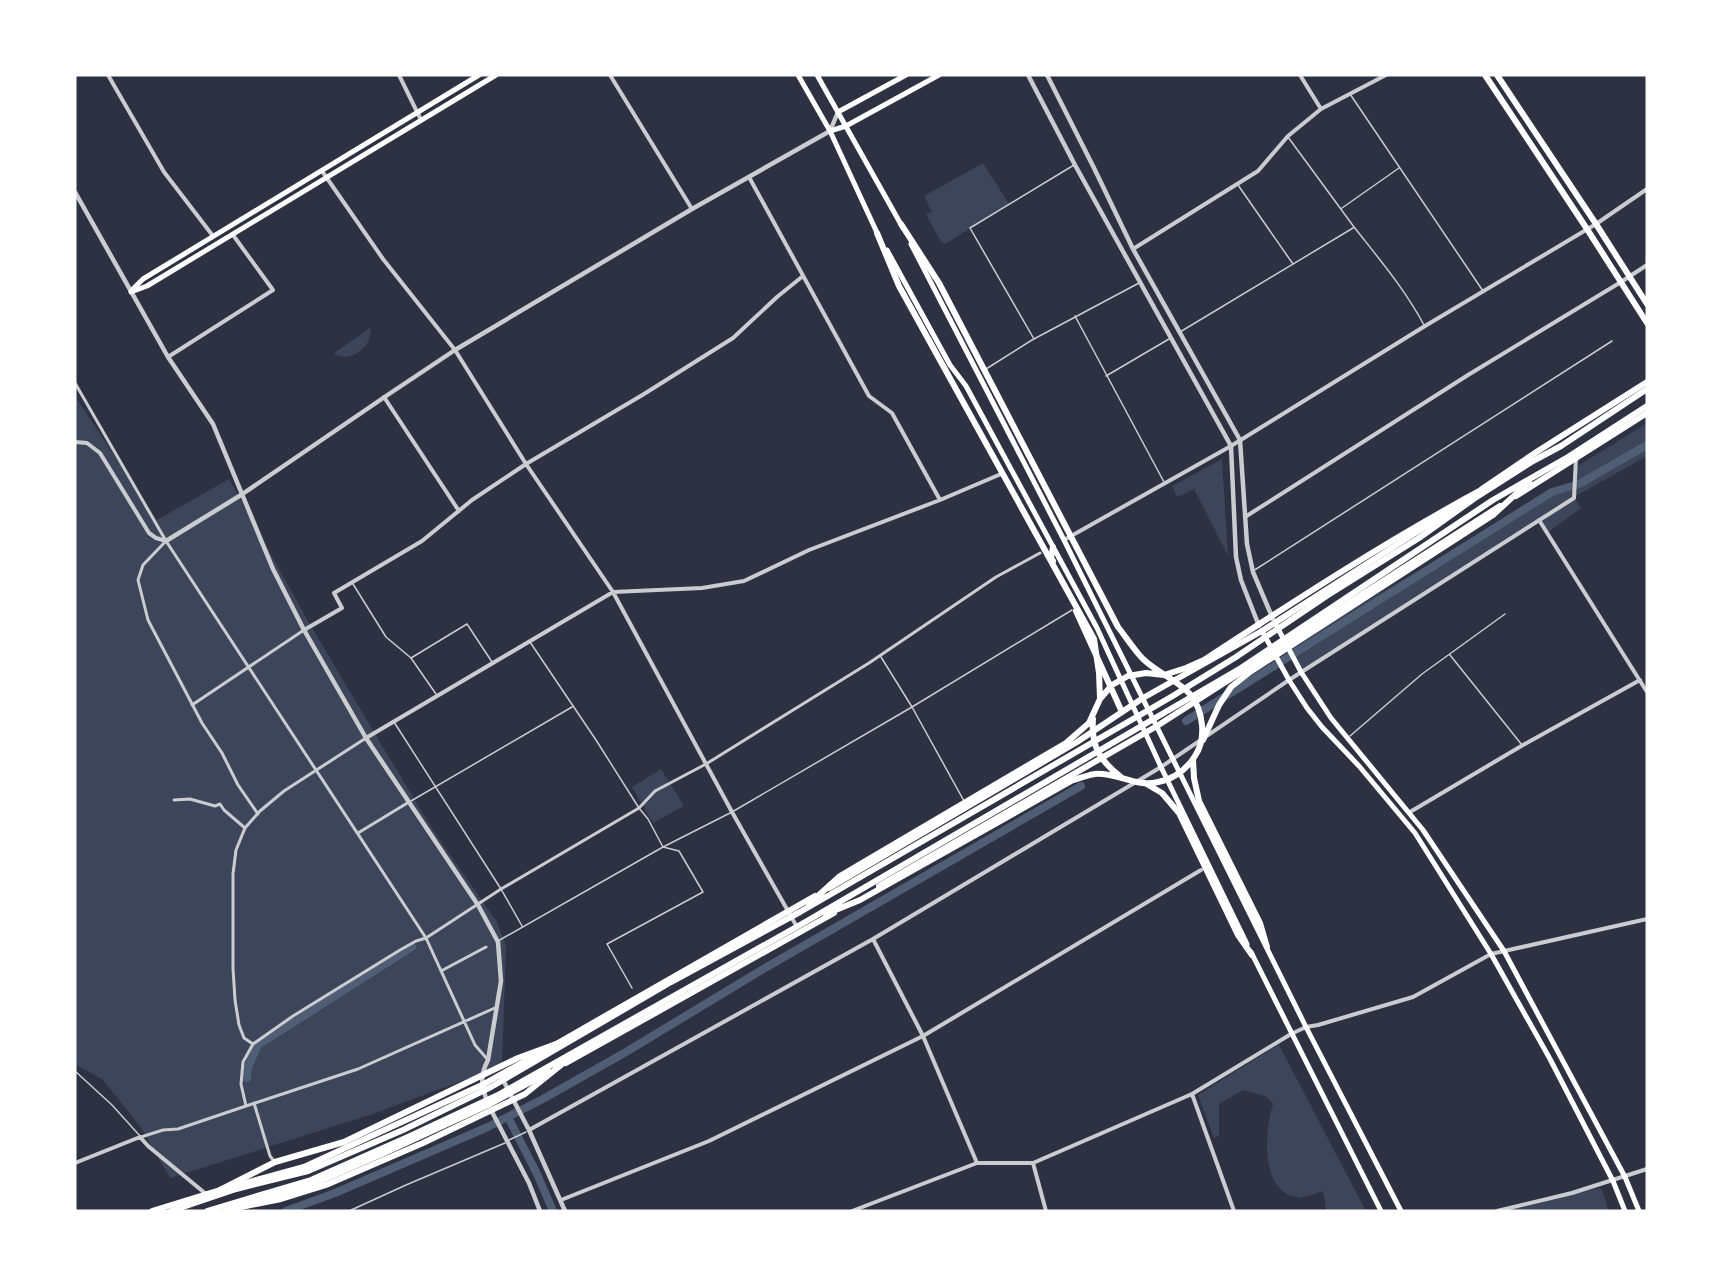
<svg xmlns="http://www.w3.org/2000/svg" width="1722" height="1286" font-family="'Asap Condensed',sans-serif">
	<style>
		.green { fill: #3c4559 }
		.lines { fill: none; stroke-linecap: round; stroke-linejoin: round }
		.canal { stroke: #4f5d75; stroke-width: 8 }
		.service { stroke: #caccd0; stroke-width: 1.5 }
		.pedestrian { stroke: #caccd0; stroke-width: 3 }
		.minor { stroke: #caccd0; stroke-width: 4 }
		.tertiary { stroke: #caccd0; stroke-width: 4.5 }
		.secondary { stroke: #fff; stroke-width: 5 }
		.primary { stroke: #fff; stroke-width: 6 }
		.trunk { stroke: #fff; stroke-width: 6 }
	</style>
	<rect width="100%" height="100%" fill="#2d3142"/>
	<path class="green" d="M983,163L1009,204L945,244L941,242L926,214L932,212L924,196Z
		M370,328C374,346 349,365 334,353Z
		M75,396L157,520L229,479L308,621L387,754L435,833L497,922L506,946L502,1066L373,1114L170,1178L141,1128L103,1080L75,1064Z
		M1647,423V456L1574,497L1581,508L1547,533L1539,520L1301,672L1289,647L1552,492L1574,488L1576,467Z
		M1222,459L1228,556L1194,489L1177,497L1172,486Z
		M661,769L684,806L653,823L632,787Z
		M1279,1044V1045L1366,1211H1326L1323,1191C1315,1193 1304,1199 1296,1197C1259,1190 1265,1130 1273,1104L1267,1097L1243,1090L1219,1104V1136L1214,1138L1198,1095Z
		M1601,1188L1609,1211H1507L1572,1193Z"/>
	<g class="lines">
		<path class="canal" d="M1186,721L1552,492L1579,484L1647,445
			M247,1078L248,1067L258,1045L412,947
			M508,1117L537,1174L553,1211
			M286,1211L335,1193L488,1127L541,1100L626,1052L765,968L1081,786"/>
		<path class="service" d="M1350,94L1483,291
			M1288,137C1310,167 1332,197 1354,227C1380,260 1404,288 1424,325
			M1238,185L1293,264
			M1342,208L1399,168
			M1075,316L1164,482
			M1180,332L1353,228
			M1034,339L970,228L1074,165
			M986,369L1032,340L1139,283
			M1106,376L1169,339
			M1253,571L1612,341
			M353,584L386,637L411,658L436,694
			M530,642L596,740L639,808L648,819L663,847L679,851L703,892L607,944L632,988
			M1450,655L1522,745
			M881,657L912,707L964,801
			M411,658L467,624L492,662
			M394,722L501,889L522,926
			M1350,736L1422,674L1505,614
			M411,801L572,707
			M498,941L663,847L732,812L912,707L1072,610
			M75,1071L112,1105L140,1136
			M509,1140L526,1132
			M349,1211L406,1185L505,1143"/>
		<path class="pedestrian" d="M75,383L166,541L426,938L475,1045L488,1060
			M166,541L143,565L138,580L148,620L202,723L222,753L238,785L258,814
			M192,705L304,630
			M174,800L190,799L215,806L220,804L224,810L245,828
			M358,833L409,802
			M441,971L486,947
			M253,1044L244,1038L239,1025L235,1000L233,968V874L236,850L245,828L260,811L284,791L366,738
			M254,1103L270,1156L274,1161
			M246,1106L358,1069L497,1007
			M141,1137L163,1130L178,1129L246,1106L241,1084L243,1062L253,1044L293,1016L400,950L416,941L426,938L501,889L639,808L655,791L706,764L869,663L996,577L1040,553"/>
		<path class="minor" d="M108,75L164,172L213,236
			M399,75L421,120
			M610,75L692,209
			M1300,75L1321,109
			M322,171L383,259L455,350L526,464L613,592L732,812L797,927
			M749,177L869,396L892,413L940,500
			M1133,249L1258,171L1288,136L1321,109L1386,75
			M168,357L273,290L233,235
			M384,397L459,511
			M75,442L87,443L100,453L149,533L156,538L166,541
			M1245,517L1468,375L1621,282L1647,265
			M1539,520L1647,692
			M1064,540L1231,446L1425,326L1596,224L1647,189
			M304,630L342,608L334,593L422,541L472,500L526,464L644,394L733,338L777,297L803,276
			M366,738L613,592L702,588L744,581L809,550L940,500L1001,474
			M1410,812L1523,745L1640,680
			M873,939L923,1036L977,1163
			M1192,1094L1234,1211
			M529,1130L873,939L1161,767L1289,680L1574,498L1576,458
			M75,1163L140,1137L148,1146L206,1194
			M1033,1163L1046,1211
			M561,1200L709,1141L923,1036L1201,870
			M852,1211L977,1163H1033L1192,1094L1291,1034L1306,1027L1318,1025L1413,997L1491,954L1647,919
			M1497,1211L1572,1193L1647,1169"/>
		<path class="tertiary" d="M1028,75L1075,165L1231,446L1236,557L1241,580L1259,626
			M1047,75L1094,168L1133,249L1240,440L1247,544L1253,572L1273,619
			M75,192L168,357L213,424L273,569L304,630L366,738L478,905L498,942L501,981L488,1060C479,1077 482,1085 487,1102
			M166,541L241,495L389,394L455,350L692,209L830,131L838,112
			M502,1078L529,1130L565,1211
			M491,1110L529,1183L540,1211"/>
		<path class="secondary" d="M798,75L830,131L879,237
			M817,75L903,228
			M838,112L906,75
			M830,131L846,126L939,75
			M911,244L1064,540L1306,1027L1401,1211
			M887,250L950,365L966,386L1097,628L1161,767L1247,944
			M132,290L143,279L479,75
			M131,292L147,286L496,75
			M1275,623L1301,672L1331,718L1423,830L1504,951L1625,1177L1639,1211
			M1262,631L1289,680L1307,708L1322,727L1359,766L1415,833L1491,954L1550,1059L1613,1181L1625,1211
			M1251,952L1381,1211"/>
		<path class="primary" d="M1485,75L1587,229L1647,323
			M1497,75L1596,224L1647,304
			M1482,489L1538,451L1647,382
			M1516,496L1647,413
			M1053,547L1051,558L1053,561
			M1076,611L1122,712
			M879,886L1157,726L1500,506
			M829,888L1077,742L1143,698L1262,631L1459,505
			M558,1043L815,896
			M566,1063L834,913
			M245,1204L316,1183L382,1154L488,1105L549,1072
			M152,1211L220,1190L304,1167L482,1085L547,1049"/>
		<path class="trunk" d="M877,233L899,286L1094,639L1099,673L1100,698
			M1093,719C1091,746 1099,760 1121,777
			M1203,740L1219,705L1231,687L1250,672L1493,515L1529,482
			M1193,760L1194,778L1199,801L1260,923L1267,947
			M1145,783L1162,793L1179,813L1238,935L1252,955
			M809,904L840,876L1066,743L1089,723L1100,699L1112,685L1128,676L1146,673L1164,675L1186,668L1204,660C1296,600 1388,540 1485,488
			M826,914L860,900L1073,780C1080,778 1088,775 1095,774C1117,772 1137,788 1158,782C1174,779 1186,770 1195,756C1201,747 1203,736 1202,725C1198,684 1169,683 1143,659C1134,650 1126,637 1118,627L939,283L901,224
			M220,1190L275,1162L344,1142L518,1058L564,1041
			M226,1210L281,1199L326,1185L423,1143L525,1094L571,1057
			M171,1211L236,1189L308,1171L403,1130L491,1087L671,982L800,912L1171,697L1236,657L1328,595L1419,538L1475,498L1533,461L1561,446L1647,389
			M207,1211L311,1180L408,1137L498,1095L807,921L1241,668L1493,500L1568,457L1647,406"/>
	</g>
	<rect width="1722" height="1286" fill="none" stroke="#ffffff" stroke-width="153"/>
</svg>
